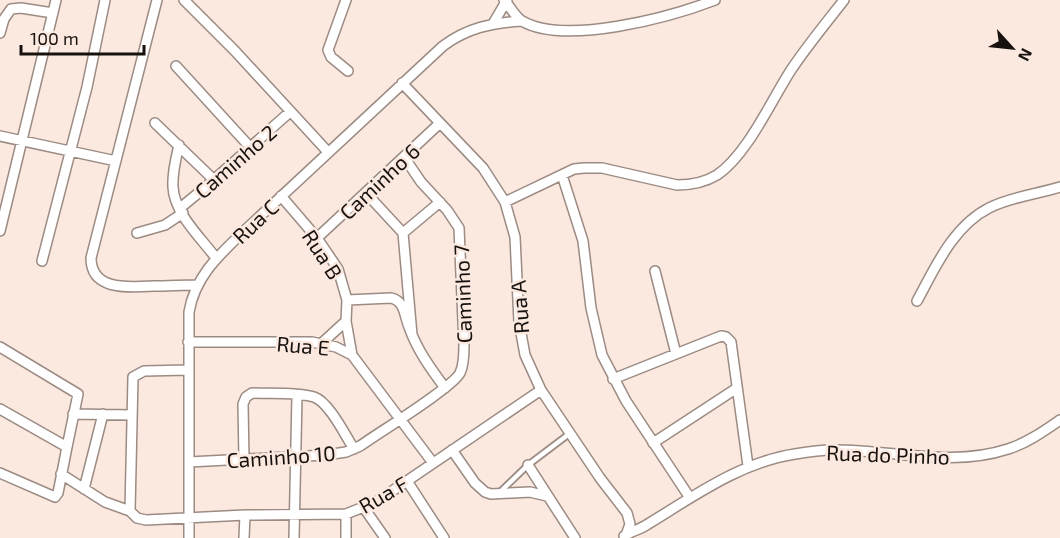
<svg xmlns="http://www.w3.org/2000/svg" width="1060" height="538" font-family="'Exo 2',sans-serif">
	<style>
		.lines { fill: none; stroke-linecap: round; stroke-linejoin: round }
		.service-casing { stroke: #9b8b83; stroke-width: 8 }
		.minor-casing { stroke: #9b8b83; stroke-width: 12 }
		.service { stroke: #fff; stroke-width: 4.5 }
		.minor { stroke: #fff; stroke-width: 9 }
		.labels { text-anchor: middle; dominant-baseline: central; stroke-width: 5; stroke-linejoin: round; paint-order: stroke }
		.street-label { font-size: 21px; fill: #18120f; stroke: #fbe9e0 }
	</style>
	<rect width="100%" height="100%" fill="#fbe9e0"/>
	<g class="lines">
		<defs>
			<path id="service" d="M500,492L528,465L569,434"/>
			<path id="minor" d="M157,0L91,258C91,292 131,287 154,286C168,286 183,285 197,285
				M184,0L234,50L328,152
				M346,0L328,50L331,57L348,71
				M504,0C510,6 515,17 522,21C565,46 671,17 715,0
				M494,22L507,0
				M0,33L4,19L11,9L21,8L53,13
				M176,66L250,147
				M402,83L483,168L505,202L515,237L519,322L525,355L541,390L600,478L627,513L630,524L625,538
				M155,123L215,181
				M0,136L116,161
				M179,145C176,158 172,173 173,187C174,213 201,238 216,258
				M562,175L583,241L591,308L602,355L626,401L690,498
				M366,193L403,233L412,335
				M281,196L317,238L338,269L347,300L346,321L352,355
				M505,202L574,169L584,168H602L677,185C692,185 704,183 717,175C747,155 771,101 791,70C807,46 826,23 844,0
				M180,208C218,178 253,144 290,112
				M0,231L56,0
				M137,233L165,225L183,213
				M403,233L440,202
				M317,238L440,123
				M42,261L87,87L105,0
				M655,271L676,354
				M347,300L391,298C405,301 404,315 409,327C417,350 431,369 445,388
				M917,301C935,268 953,226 989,208C1010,197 1037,194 1060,187
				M188,342H312L336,347L352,355L433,463
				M322,343L346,321
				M0,347L78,394L67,447
				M613,379L721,336L726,337L731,342L748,466
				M0,409L67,447L58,493L55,497L0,473
				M73,414L132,415
				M653,443L737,388
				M452,450L475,483L485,492L491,494L530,492L547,496
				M244,460L243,404L246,397L252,393C271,394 295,392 314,397C329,402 345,435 354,449
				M189,462L326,455L346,452L360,446C378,433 452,388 460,373C464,365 464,354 464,345L459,228L447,210L421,182L404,157
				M528,465L575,538
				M61,474L105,502L130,511L137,518L146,520L245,515L346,514L376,502L541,390
				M407,481L444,538
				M84,489L103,414
				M364,508L385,538
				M130,511L133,377L144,371L188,370
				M346,514V538
				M624,536C632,531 641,529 648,524C694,496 741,462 795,454C807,452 820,450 832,450C891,449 950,468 1008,449C1027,443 1044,431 1060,420
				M189,538V312C195,277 218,256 243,232L443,46C467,28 491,23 521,21
				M244,538L245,515
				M294,538L297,395"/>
		</defs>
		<use href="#service" class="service-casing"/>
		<use href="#minor" class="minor-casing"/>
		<use href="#service" class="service"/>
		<use href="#minor" class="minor"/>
	</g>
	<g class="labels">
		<g class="street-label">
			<text transform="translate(235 161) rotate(-41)">Caminho 2</text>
			<text transform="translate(379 181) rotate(-43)">Caminho 6</text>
			<text transform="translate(255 221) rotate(-43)">Rua C</text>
			<text transform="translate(323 254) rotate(57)">Rua B</text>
			<text transform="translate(462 294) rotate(-92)">Caminho 7</text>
			<text transform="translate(519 307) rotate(-94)">Rua A</text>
			<text transform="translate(303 345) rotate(5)">Rua E</text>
			<text transform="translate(888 454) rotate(2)">Rua do Pinho</text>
			<text transform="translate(281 456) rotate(-4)">Caminho 10</text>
			<text transform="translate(383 494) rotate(-30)">Rua F</text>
		</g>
	</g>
	<g transform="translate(1012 48) rotate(117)" stroke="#fbe9e0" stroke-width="4.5" paint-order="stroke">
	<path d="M0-4.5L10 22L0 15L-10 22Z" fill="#18120f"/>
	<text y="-9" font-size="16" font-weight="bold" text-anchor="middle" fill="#18120f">N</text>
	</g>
	<path d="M21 45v9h123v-9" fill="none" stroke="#18120f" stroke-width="3"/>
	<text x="30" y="45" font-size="18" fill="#18120f" stroke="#fbe9e0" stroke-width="4.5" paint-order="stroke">100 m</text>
</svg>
